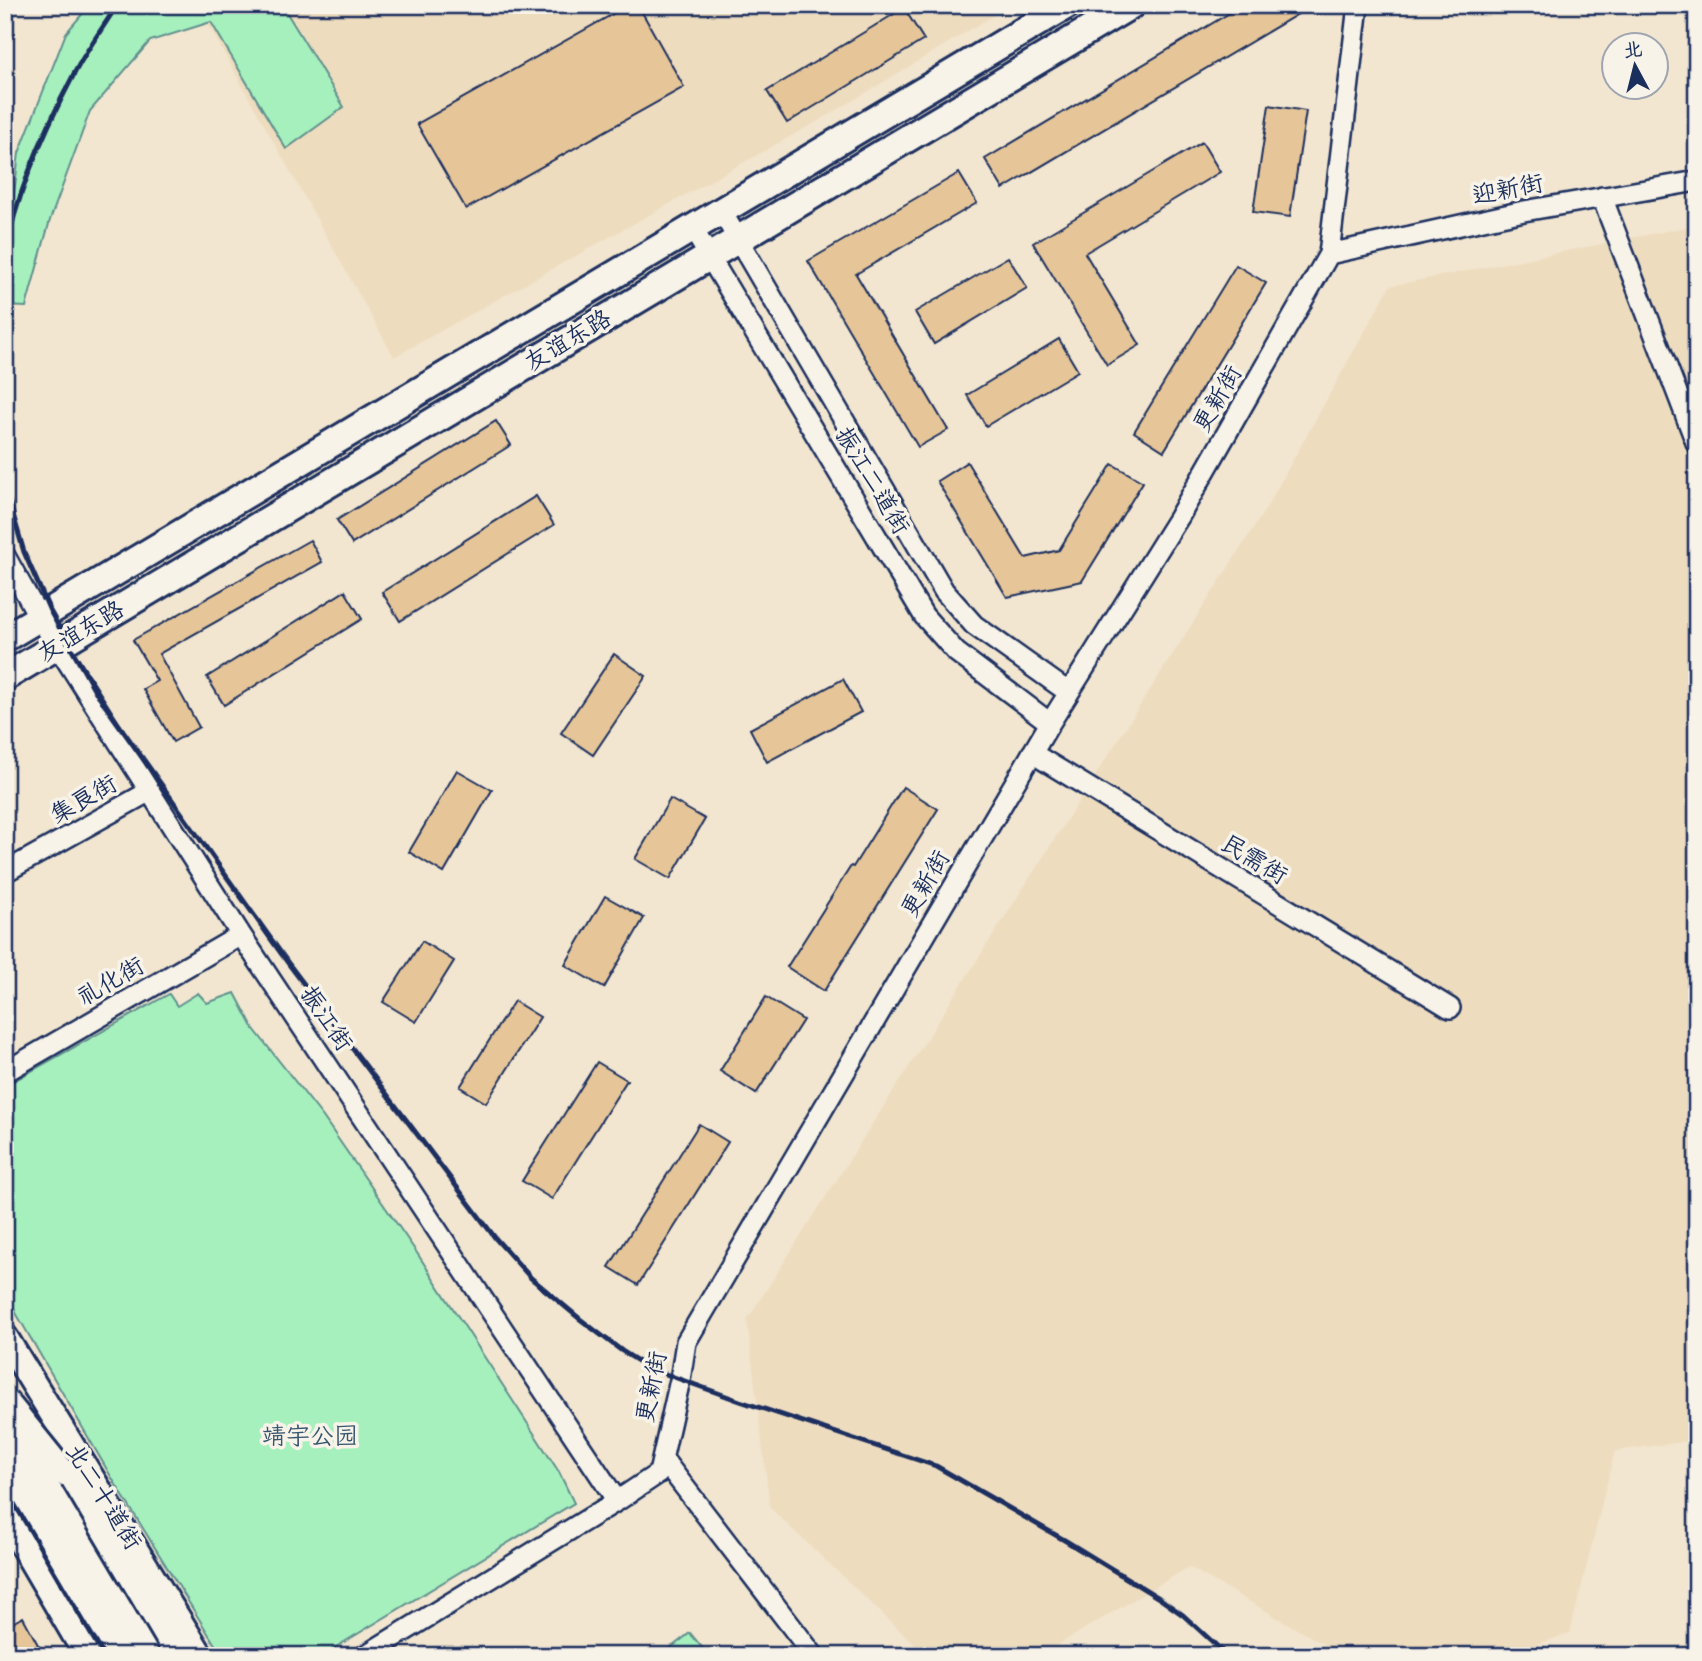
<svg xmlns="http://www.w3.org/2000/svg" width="1702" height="1661" font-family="'Architects Daughter','LXGW WenKai TC',sans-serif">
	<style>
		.built { fill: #eedcbf }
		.green { fill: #a6f0be; stroke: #60908e; stroke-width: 2 }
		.building { fill: #e6c698; stroke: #1b2f5e; stroke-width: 2 }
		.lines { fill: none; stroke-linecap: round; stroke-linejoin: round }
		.tertiary-casing { stroke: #1b2f5e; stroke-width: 24 }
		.primary-casing { stroke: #1b2f5e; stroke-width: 30 }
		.trunk-casing { stroke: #1b2f5e; stroke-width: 32 }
		.tertiary { stroke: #f7f3e8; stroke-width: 19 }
		.primary { stroke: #f7f3e8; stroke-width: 24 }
		.trunk { stroke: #f7f3e8; stroke-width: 26 }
		.rail { stroke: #1b2f5e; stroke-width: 5 }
		.primary-bridge-casing { stroke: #1b2f5e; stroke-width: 30; stroke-linecap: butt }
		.trunk-bridge-casing { stroke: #1b2f5e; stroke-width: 32; stroke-linecap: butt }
		.primary-bridge { stroke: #f7f3e8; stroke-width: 24 }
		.trunk-bridge { stroke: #f7f3e8; stroke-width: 26 }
		.labels { text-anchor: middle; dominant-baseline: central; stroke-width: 7; stroke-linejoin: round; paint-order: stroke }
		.street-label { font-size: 24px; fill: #1b2f5e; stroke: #f7f3e8 }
		.park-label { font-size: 24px; fill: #375671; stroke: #f7f3e8 }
	</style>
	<rect width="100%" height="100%" fill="#f2e6d0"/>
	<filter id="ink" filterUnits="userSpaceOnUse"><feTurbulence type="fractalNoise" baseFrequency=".0143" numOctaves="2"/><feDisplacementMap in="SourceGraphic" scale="14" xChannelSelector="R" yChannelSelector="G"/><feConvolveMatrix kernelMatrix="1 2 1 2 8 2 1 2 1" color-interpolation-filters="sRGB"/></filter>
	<g filter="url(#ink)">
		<path class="built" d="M197,5H1011L829,115L394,357Z
			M1697,225V1440L1615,1451L1570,1633L1503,1656H1344L1189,1567L1039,1656H927L770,1508L747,1320L1265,510L1390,286Z"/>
		<path class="green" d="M90,5H282L344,107L286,149L211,22L150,41L90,111L50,220L26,307L5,306V268L19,153L66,33Z
			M198,993L207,1003L235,993L254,1029L323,1117L417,1253L559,1472L574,1503L321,1656H222L113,1480L5,1294V1223L10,1220L5,1211V1086L169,994L177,1006Z
			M690,1633L709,1656H660Z"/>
		<path class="building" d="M629,5H638L684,87L466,209L417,124Z
			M1243,5H1313L1003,189L985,159Z
			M904,8L924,40L787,123L767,91Z
			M1269,105L1306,111L1290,217L1253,212Z
			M1202,142L1220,172L1085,253L1140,345L1107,365L1033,243Z
			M959,173L977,203L856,274L948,430L918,447L808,261Z
			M1008,257L1027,288L934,344L915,312Z
			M1236,265L1266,283L1164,451L1134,432Z
			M1059,339L1078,371L986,426L967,395Z
			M496,421L511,445L352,544L337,520Z
			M967,462L1025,558L1059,550L1112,464L1143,482L1082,581L1007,597L937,481Z
			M536,496L554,525L400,621L382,592Z
			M310,540L322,562L159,654L199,727L173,742L143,689L157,681L133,640Z
			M345,591L362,619L224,705L207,677Z
			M614,654L646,676L593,755L561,733Z
			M843,679L861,712L767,762L750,729Z
			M457,770L492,790L444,873L409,852Z
			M903,787L938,809L824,991L787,967L851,866L853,867Z
			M670,799L705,819L670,879L635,859Z
			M605,896L644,918L604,988L565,965Z
			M422,941L454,961L416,1022L383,1002Z
			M766,997L803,1020L756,1094L720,1071Z
			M514,1001L540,1017L486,1103L460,1087Z
			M597,1062L627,1080L552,1199L522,1181Z
			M699,1124L728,1142L638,1285L609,1267Z
			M23,1617L44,1656H5V1627Z"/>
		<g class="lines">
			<defs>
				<path id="tertiary" d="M1602,197L1697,445
					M722,212L944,591L974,625L1068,692
					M693,229L924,616L956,652L1050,723
					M1329,254L1524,211L1697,181
					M5,556L39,617L241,935L617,1501
					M1032,753L1450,1008
					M5,872L150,791
					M5,1072L241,935
					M663,1459L814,1656
					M364,1656L617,1501L659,1473L680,1380L686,1342L1050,723L1179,517L1329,254L1358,5"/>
				<path id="primary" d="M5,1337L201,1656
					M64,1473L178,1656
					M5,1516L87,1656"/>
				<path id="trunk" d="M5,638L1067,5
					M5,677L1131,5"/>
			</defs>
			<use href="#tertiary" class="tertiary-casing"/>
			<use href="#primary" class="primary-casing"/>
			<use href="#trunk" class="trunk-casing"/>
			<use href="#tertiary" class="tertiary"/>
			<use href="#primary" class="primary"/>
			<use href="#trunk" class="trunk"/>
			<path class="rail" d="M5,255C16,194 45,129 74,74C86,50 103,28 117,5
				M5,487L24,552L50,611L97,694L288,963L496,1239L531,1278L580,1319L622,1351L649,1368L740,1401L936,1466L1066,1541L1159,1598L1183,1615L1228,1656"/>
			<defs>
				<path id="primary-bridge" d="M5,1400L64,1473"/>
				<path id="trunk-bridge" d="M5,1418L146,1656
					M5,1458L122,1656"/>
			</defs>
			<use href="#primary-bridge" class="primary-bridge-casing"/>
			<use href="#trunk-bridge" class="trunk-bridge-casing"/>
			<use href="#primary-bridge" class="primary-bridge"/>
			<use href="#trunk-bridge" class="trunk-bridge"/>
		</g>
	</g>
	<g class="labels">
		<g class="street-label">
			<text transform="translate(1508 190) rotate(-11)">迎新街</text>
			<text transform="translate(568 341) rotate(-31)">友谊东路</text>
			<text transform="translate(1218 399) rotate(-60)">更新街</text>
			<text transform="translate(872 481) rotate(59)">振江二道街</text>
			<text transform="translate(81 632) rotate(-31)">友谊东路</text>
			<text transform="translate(84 800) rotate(-30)">集良街</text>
			<text transform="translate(1254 860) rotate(31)">民需街</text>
			<text transform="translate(926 884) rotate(-60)">更新街</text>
			<text transform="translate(111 982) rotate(-30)">礼化街</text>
			<text transform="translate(326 1019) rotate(56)">振江街</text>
			<text transform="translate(652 1387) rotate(-79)">更新街</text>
			<text transform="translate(103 1497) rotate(58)">北二十道街</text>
		</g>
		<g class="park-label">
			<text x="310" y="1437">靖宇公园</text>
		</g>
	</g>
	<rect width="1702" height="1661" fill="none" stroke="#f7f3e8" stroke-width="28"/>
	<rect x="14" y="14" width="1674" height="1633" fill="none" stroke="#1b2f5e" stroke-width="2.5" filter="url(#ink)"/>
	<g transform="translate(1635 66) rotate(353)"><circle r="33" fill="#f7f3e8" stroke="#9fa5b1" stroke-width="2"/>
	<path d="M0-5L12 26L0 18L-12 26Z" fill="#1b2f5e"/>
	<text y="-10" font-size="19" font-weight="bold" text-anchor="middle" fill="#1b2f5e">北</text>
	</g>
</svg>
